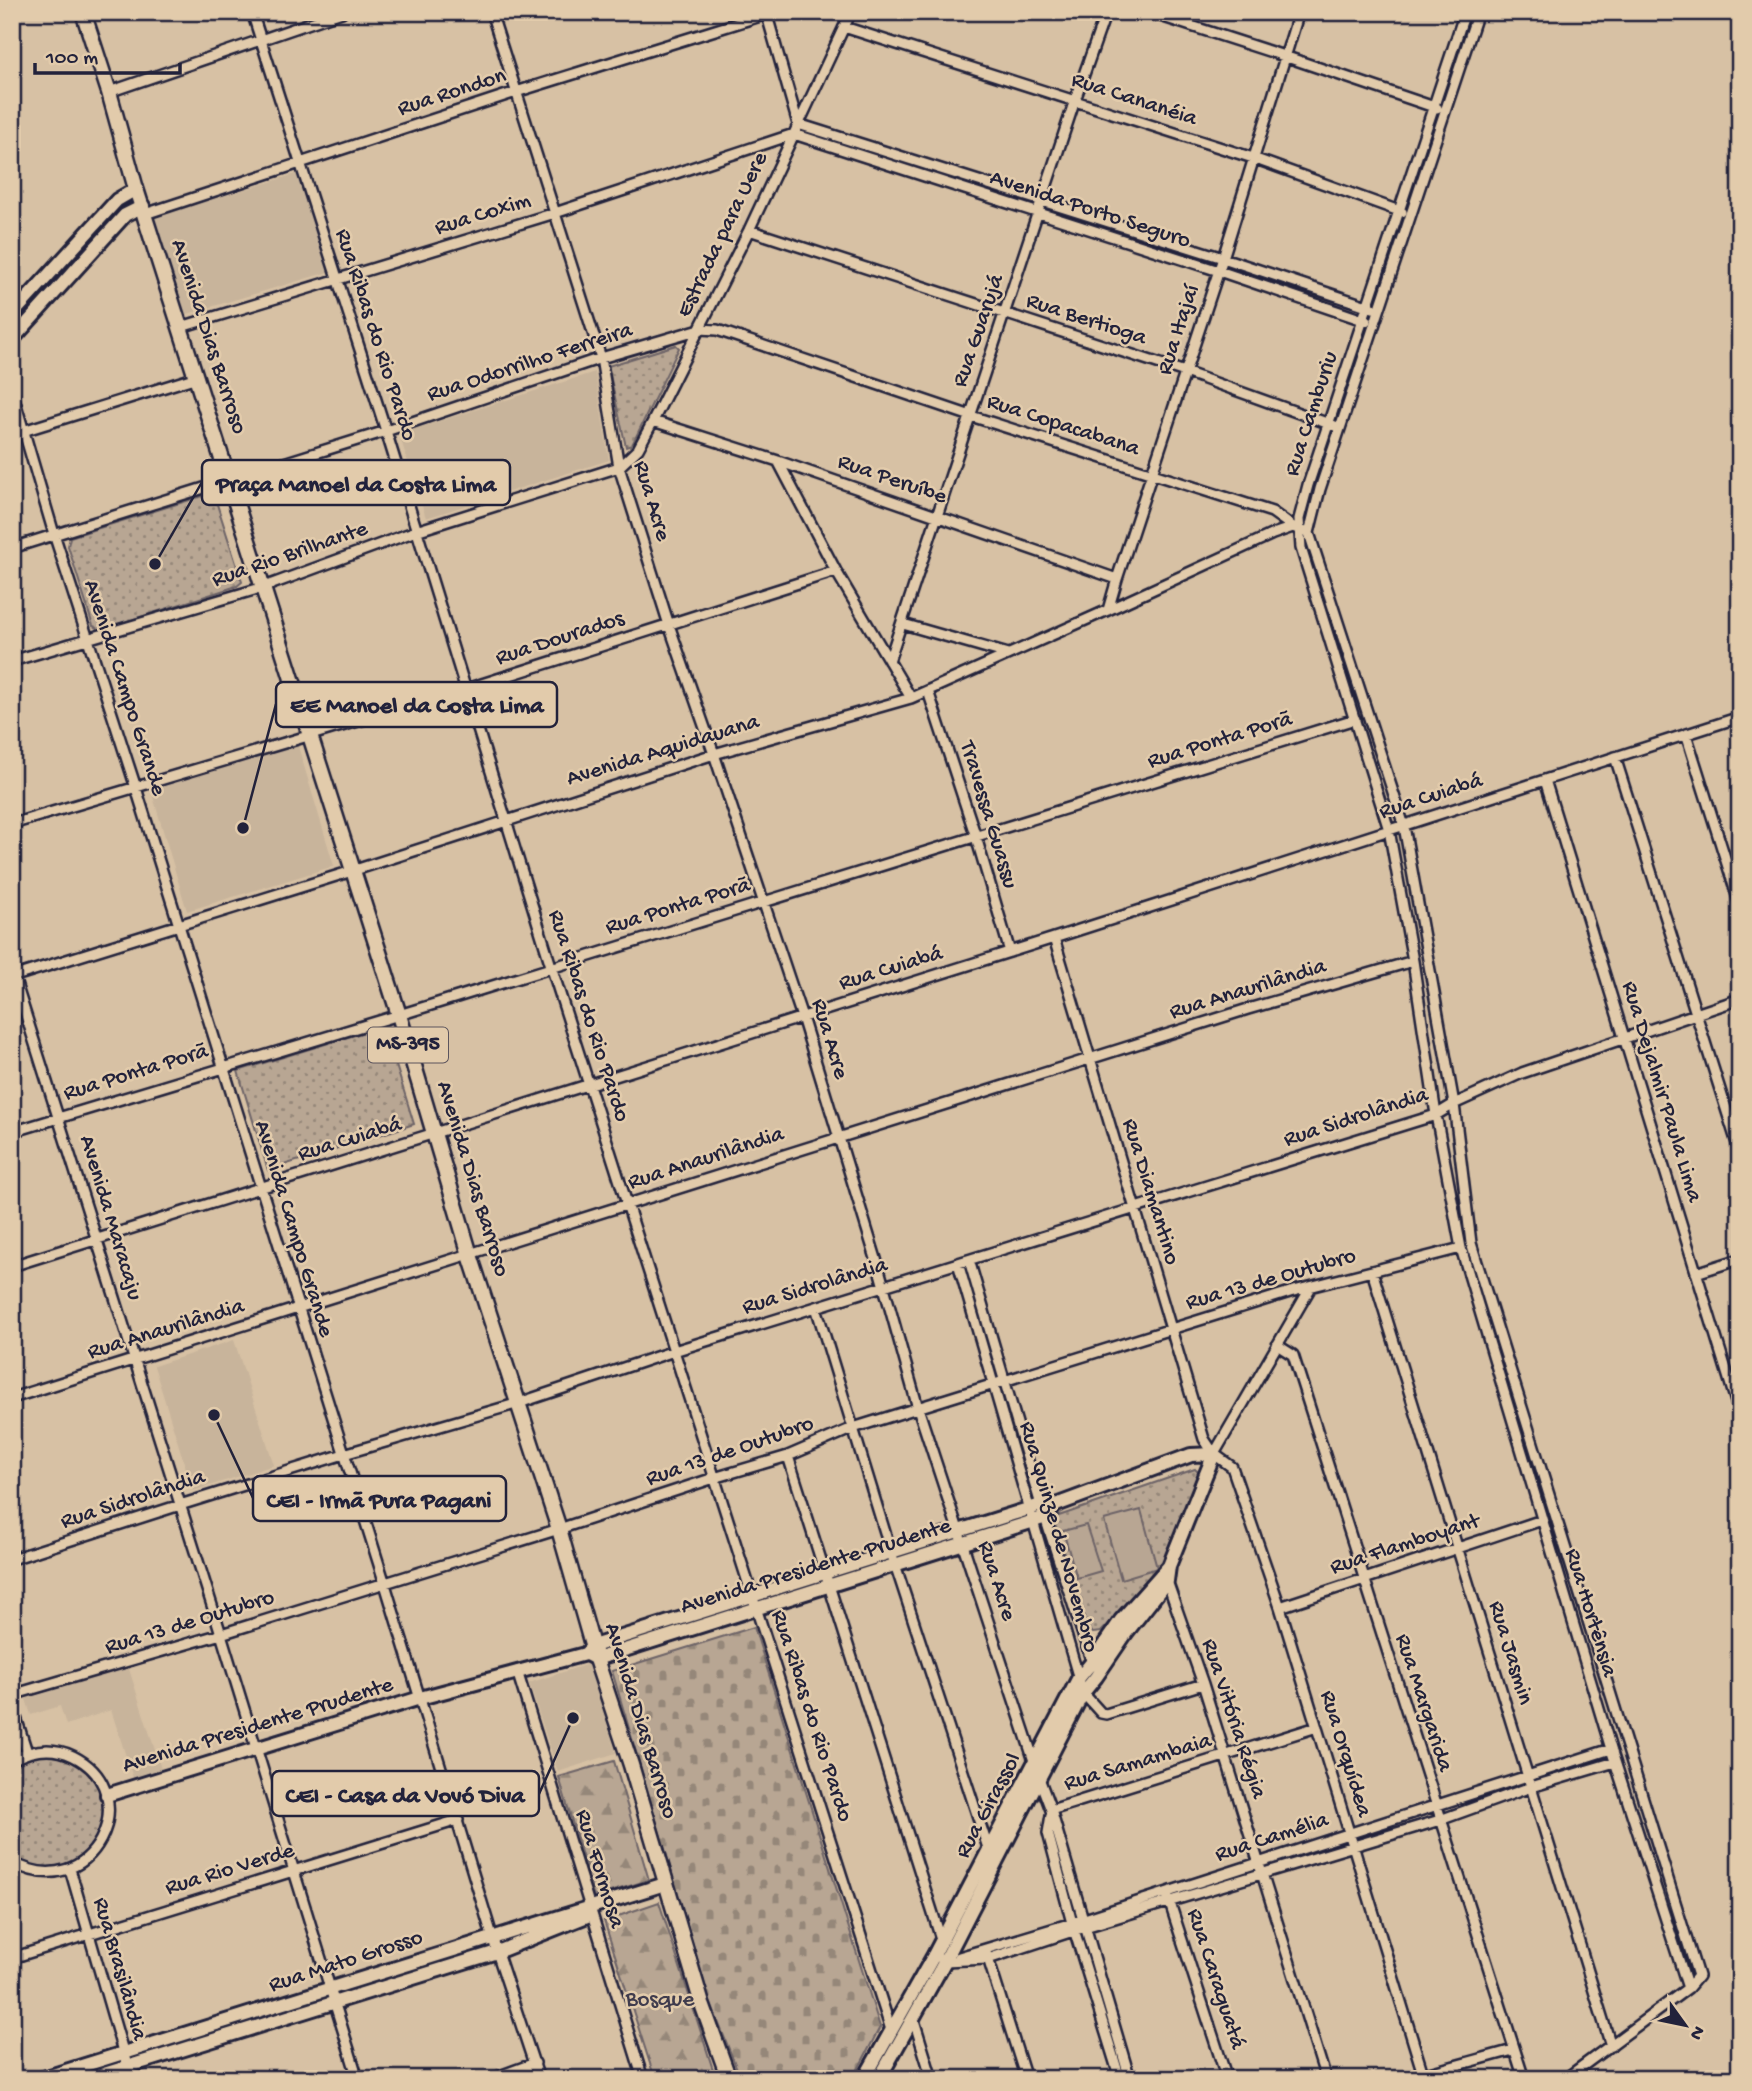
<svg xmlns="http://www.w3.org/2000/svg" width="1752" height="2091" font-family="'Gochi Hand',sans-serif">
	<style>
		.built { fill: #c8b49b }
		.forest { fill: url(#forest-firs); stroke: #6d6467; stroke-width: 2 }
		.cemetery { fill: url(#cemetery-stones); stroke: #6d6467; stroke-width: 2 }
		.park { fill: url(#park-dots); stroke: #6d6467; stroke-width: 2 }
		.garden { fill: #b8a693; stroke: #6d6467; stroke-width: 2 }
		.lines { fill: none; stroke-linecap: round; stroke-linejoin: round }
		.minor-casing { stroke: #22223b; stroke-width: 14 }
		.tertiary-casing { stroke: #22223b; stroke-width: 18 }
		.primary-casing { stroke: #22223b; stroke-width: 19 }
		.minor { stroke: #e2cbab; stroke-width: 9 }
		.tertiary { stroke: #e2cbab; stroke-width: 12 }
		.primary { stroke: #e2cbab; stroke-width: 14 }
		.labels { text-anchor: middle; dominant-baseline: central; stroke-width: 5; stroke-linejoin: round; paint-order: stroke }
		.shield { fill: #e2cbab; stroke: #5c555d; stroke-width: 2 }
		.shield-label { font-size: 21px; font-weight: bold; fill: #22223b }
		.street-label { font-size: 23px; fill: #22223b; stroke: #e2cbab }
		.park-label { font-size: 23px; fill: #403c4d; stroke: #e2cbab }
		.leader { fill: none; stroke: #22223b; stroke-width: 2.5 }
		.callout-dot { fill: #22223b; stroke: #e2cbab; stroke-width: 2.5 }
		.callout { fill: #e2cbab; stroke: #22223b; stroke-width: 2.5 }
		.callout-label { font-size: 24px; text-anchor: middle; font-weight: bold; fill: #22223b }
	</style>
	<defs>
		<pattern id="forest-firs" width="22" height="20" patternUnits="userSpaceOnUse" patternTransform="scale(1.75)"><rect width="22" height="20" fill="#b8a693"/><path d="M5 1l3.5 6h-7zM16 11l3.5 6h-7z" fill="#958779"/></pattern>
		<pattern id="cemetery-stones" width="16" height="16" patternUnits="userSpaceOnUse" patternTransform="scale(1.75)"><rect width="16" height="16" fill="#b8a693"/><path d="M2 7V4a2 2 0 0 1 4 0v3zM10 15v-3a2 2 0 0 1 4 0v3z" fill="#958779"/></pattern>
		<pattern id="park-dots" width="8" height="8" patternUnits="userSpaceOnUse" patternTransform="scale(1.75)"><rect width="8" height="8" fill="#b8a693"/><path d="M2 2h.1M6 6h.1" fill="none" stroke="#958779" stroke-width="1.8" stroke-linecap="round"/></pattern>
	</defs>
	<rect width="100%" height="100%" fill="#d7c1a4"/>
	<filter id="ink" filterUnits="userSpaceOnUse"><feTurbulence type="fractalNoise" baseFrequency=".0143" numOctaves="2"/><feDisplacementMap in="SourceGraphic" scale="14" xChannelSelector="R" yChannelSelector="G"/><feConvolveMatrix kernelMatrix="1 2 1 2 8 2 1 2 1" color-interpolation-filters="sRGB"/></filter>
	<g filter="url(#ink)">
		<path class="built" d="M299,173L328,272L184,315L155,217Z
			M595,372L609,460L426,518L399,434Z
			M298,746L334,866L187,911L151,790Z
			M234,1340L274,1465L193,1491L154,1366Z
			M588,1664L616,1753L558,1772L529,1683Z
			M128,1666L162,1772L134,1781L111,1710L66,1725L60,1706L31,1715L26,1699Z"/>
		<path class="forest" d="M614,1761L649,1880L594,1897L559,1777Z
			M659,1902L716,2079H655L604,1921Z"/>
		<path class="cemetery" d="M754,1627L880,2027L853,2079H741L709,1999L612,1671Z"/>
		<path class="park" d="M676,345L679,348L632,445L626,447L608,366Z
			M209,494L215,498L242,582L237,586L100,630L93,626L68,546L70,537Z
			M384,1026L414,1124L268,1170L238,1071Z
			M1195,1469L1200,1474L1160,1569L1101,1632L1093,1633L1087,1628L1053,1518Z
			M48,1754C145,1767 101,1906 12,1857V1767L28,1756Z"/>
		<path class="garden" d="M1141,1510L1157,1568L1121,1579L1104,1520Z
			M1086,1525L1101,1571L1077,1578L1063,1531Z"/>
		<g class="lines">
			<defs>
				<path id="minor" d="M252,12L386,431L551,966L891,2030
					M491,12L601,358L619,467L669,625L714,754L802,1017L877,1262L918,1408L1035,1764
					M766,12L798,124L1223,258L1373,308
					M1148,12L1284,56L1437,108
					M1465,12L1308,485L1299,519L1301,548L1389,830L1413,961L1436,1115L1461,1248L1611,1749L1688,1988
					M1478,12L1320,489L1309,533L1404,826L1454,1104L1471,1243L1698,1976L1688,1988L1565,2079
					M844,27L1253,158L1402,212
					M109,92L342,12
					M145,214L516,92L773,12
					M749,230L1185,372L1335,426
					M181,327L555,213L794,134L1219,271L1366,321
					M12,391L54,534L136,788L385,1584L497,1952L539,2079
					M653,421L778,461L1117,579
					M23,431L197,377
					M778,461L836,571L911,698
					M12,548L386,431L601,358L700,329L717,330L971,416L1272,512L1293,527
					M1108,610L1117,579L1223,258L1299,12
					M903,624L1008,654
					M12,661L264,587L416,531L619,467L638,449L653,421L749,230L851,12
					M889,661L1075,100L1106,12
					M928,691L976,837L1010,952
					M1686,734L1740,905
					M1615,757L1740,1153
					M1545,780L1740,1415
					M12,824L466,689L836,571
					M1054,938L1204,1439L1214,1454L1232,1467L1280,1607L1423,2074
					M12,971L221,1634L358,2079
					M12,977L352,871L714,754L911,698L1108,610L1273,534L1293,527L1303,531
					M12,1132L399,1015L1355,719
					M969,1260L1041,1505L1093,1666
					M958,1263L1083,1693L1101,1713L1106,1714L1203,1684
					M12,1266L1054,938L1740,717
					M1372,1271L1611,2046
					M1696,1273L1740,1259
					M816,1307L891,1552L989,1851
					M1277,1345L1293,1355L1524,2079
					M12,1398L1248,1009L1413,961
					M1214,1454L1311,1287
					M788,1456L941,1939
					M12,1559L180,1505L344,1454L519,1403L674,1351L1436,1115L1454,1104L1522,1073L1740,999
					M1164,1579L1167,1581L1203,1684L1326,2079
					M1280,1607L1542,1520
					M517,1671L643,2079
					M12,1695L221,1634L559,1529L714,1478L788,1456L853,1428L1290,1292L1461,1248
					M12,1705L27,1752
					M12,1760C32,1749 52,1746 73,1756C148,1793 92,1907 12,1862
					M1039,1778L1051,1810L1130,2079
					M1051,1810L1317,1727
					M1051,1815L1048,1833L1072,1923L1120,2079
					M70,1869L131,2079
					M1168,1897L1227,2079
					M987,1955L1026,2079
					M959,1957L1072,1923L1611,1749
					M12,1958L458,1820
					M941,1959L945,1961L988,1959L1085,1927L1440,1820L1531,1787L1615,1762
					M913,2017L932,2079
					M491,2079L535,2063
					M1407,2079L1513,2050"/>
				<path id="tertiary" d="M12,315L117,200L136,189
					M12,340L125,215L143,206
					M588,1655L596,1659L1034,1521L1045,1517L1056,1505
					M107,1795L420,1698L585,1654L593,1646L1041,1505H1056L1191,1455L1214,1454L1169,1566L1167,1581L1126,1633L1096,1677L1083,1693L945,1961L879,2079
					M40,2079L665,1884
					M88,2079L497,1952L590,1915
					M864,2079L934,1955L1078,1679L1092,1662L1121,1620L1169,1566"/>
				<path id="primary" d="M83,12L109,92L136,189L399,1015L470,1255L559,1529L596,1659L631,1765L702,2004L729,2079"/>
			</defs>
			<use href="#minor" class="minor-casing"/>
			<use href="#tertiary" class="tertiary-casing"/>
			<use href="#primary" class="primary-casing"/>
			<use href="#minor" class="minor"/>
			<use href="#tertiary" class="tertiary"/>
			<use href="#primary" class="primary"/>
		</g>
	</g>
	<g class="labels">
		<rect class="shield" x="368" y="1027.5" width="80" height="35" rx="5"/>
		<g class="shield-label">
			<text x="408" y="1045">MS-395</text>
		</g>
		<g class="street-label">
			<text transform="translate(452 93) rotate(-18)">Rua Rondon</text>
			<text transform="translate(1134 100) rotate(18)">Rua Cananéia</text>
			<text transform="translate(1090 210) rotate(18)">Avenida Porto Seguro</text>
			<text transform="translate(483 215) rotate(-17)">Rua Coxim</text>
			<text transform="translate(723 235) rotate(-64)">Estrada para Uere</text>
			<text transform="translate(1086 320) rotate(18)">Rua Bertioga</text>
			<text transform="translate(1179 330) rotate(-72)">Rua Itajaí</text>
			<text transform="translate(979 331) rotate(-71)">Rua Guarujá</text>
			<text transform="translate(375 335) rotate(72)">Rua Ribas do Rio Pardo</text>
			<text transform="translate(208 337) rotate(72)">Avenida Dias Barroso</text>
			<text transform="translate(530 363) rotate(-18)">Rua Odorrilho Ferreira</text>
			<text transform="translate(1312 414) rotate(-72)">Rua Camburiu</text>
			<text transform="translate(1063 426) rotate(18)">Rua Copacabana</text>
			<text transform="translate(892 480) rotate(19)">Rua Peruíbe</text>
			<text transform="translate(651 501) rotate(73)">Rua Acre</text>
			<text transform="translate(290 555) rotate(-19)">Rua Rio Brilhante</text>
			<text transform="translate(560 639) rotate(-18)">Rua Dourados</text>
			<text transform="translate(124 688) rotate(72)">Avenida Campo Grande</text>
			<text transform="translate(1220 741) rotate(-17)">Rua Ponta Porã</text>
			<text transform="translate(663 751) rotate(-17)">Avenida Aquidauana</text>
			<text transform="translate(1431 797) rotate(-18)">Rua Cuiabá</text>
			<text transform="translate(988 815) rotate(73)">Travessa Guassu</text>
			<text transform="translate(678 907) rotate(-17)">Rua Ponta Porã</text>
			<text transform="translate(891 969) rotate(-17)">Rua Cuiabá</text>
			<text transform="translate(1248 990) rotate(-17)">Rua Anaurilândia</text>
			<text transform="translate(588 1016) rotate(72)">Rua Ribas do Rio Pardo</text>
			<text transform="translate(829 1039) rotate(73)">Rua Acre</text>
			<text transform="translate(136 1073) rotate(-17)">Rua Ponta Porã</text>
			<text transform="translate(1661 1092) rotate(73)">Rua Dejalmir Paula Lima</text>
			<text transform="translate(1356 1118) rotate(-18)">Rua Sidrolândia</text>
			<text transform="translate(350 1140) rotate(-17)">Rua Cuiabá</text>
			<text transform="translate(706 1159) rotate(-18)">Rua Anaurilândia</text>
			<text transform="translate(472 1179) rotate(73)">Avenida Dias Barroso</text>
			<text transform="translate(1150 1192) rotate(73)">Rua Diamantino</text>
			<text transform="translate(110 1218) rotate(73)">Avenida Maracaju</text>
			<text transform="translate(293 1229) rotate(73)">Avenida Campo Grande</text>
			<text transform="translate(1271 1280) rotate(-16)">Rua 13 de Outubro</text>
			<text transform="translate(815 1287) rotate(-17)">Rua Sidrolândia</text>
			<text transform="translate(166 1330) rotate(-17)">Rua Anaurilândia</text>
			<text transform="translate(730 1452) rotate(-19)">Rua 13 de Outubro</text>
			<text transform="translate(133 1500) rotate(-18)">Rua Sidrolândia</text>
			<text transform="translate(1058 1537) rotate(74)">Rua Quinze de Novembro</text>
			<text transform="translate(1405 1545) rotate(-18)">Rua Flamboyant</text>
			<text transform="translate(816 1567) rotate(-17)">Avenida Presidente Prudente</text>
			<text transform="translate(996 1581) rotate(72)">Rua Acre</text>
			<text transform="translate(1590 1613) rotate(73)">Rua Hortênsia</text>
			<text transform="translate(190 1623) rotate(-17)">Rua 13 de Outubro</text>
			<text transform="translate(1510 1653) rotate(73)">Rua Jasmin</text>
			<text transform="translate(1423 1703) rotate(72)">Rua Margarida</text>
			<text transform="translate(811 1716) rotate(72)">Rua Ribas do Rio Pardo</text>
			<text transform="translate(1233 1719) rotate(72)">Rua Vitória Régia</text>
			<text transform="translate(640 1721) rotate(73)">Avenida Dias Barroso</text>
			<text transform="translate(258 1726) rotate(-17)">Avenida Presidente Prudente</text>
			<text transform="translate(1345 1754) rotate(73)">Rua Orquídea</text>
			<text transform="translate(1138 1763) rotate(-17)">Rua Samambaia</text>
			<text transform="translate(989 1806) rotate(-62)">Rua Girassol</text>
			<text transform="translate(1272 1838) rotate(-18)">Rua Camélia</text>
			<text transform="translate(599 1869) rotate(73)">Rua Formosa</text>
			<text transform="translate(230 1870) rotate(-17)">Rua Rio Verde</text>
			<text transform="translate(346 1962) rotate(-18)">Rua Mato Grosso</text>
			<text transform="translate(119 1969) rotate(74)">Rua Brasilândia</text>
			<text transform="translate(1215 1979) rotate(72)">Rua Caraguatá</text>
		</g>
		<g class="park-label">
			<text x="660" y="2000">Bosque</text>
		</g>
	</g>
	<path class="leader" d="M155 564L202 482M243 828L276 704M214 1415L253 1498M573 1718L539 1794"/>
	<g class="callout-dot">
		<circle cx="155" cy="564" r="7"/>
		<circle cx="243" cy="828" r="7"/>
		<circle cx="214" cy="1415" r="7"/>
		<circle cx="573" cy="1718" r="7"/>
	</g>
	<g class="callout">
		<rect x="202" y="460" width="308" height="45" rx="7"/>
		<rect x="276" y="682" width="281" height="45" rx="7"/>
		<rect x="253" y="1476" width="253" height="45" rx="7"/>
		<rect x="272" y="1771" width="267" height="45" rx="7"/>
	</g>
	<g class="callout-label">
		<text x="356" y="491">Praça Manoel da Costa Lima</text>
		<text x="417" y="712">EE Manoel da Costa Lima</text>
		<text x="379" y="1507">CEI - Irmã Pura Pagani</text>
		<text x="405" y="1802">CEI - Casa da Vovó Diva</text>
	</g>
	<rect width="1752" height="2091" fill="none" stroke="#e2cbab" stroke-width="42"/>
	<rect x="21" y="21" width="1710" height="2049" fill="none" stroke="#22223b" stroke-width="2.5" filter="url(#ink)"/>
	<g transform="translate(1685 2025) rotate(123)" stroke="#e2cbab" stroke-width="5" paint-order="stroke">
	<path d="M0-5L12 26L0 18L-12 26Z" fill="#22223b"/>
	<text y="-10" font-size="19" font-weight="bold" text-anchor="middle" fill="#22223b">N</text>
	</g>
	<path d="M35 63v10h145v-10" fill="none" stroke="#22223b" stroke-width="3.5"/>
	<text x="46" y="63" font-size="21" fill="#22223b" stroke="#e2cbab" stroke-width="5" paint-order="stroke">100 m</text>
</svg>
